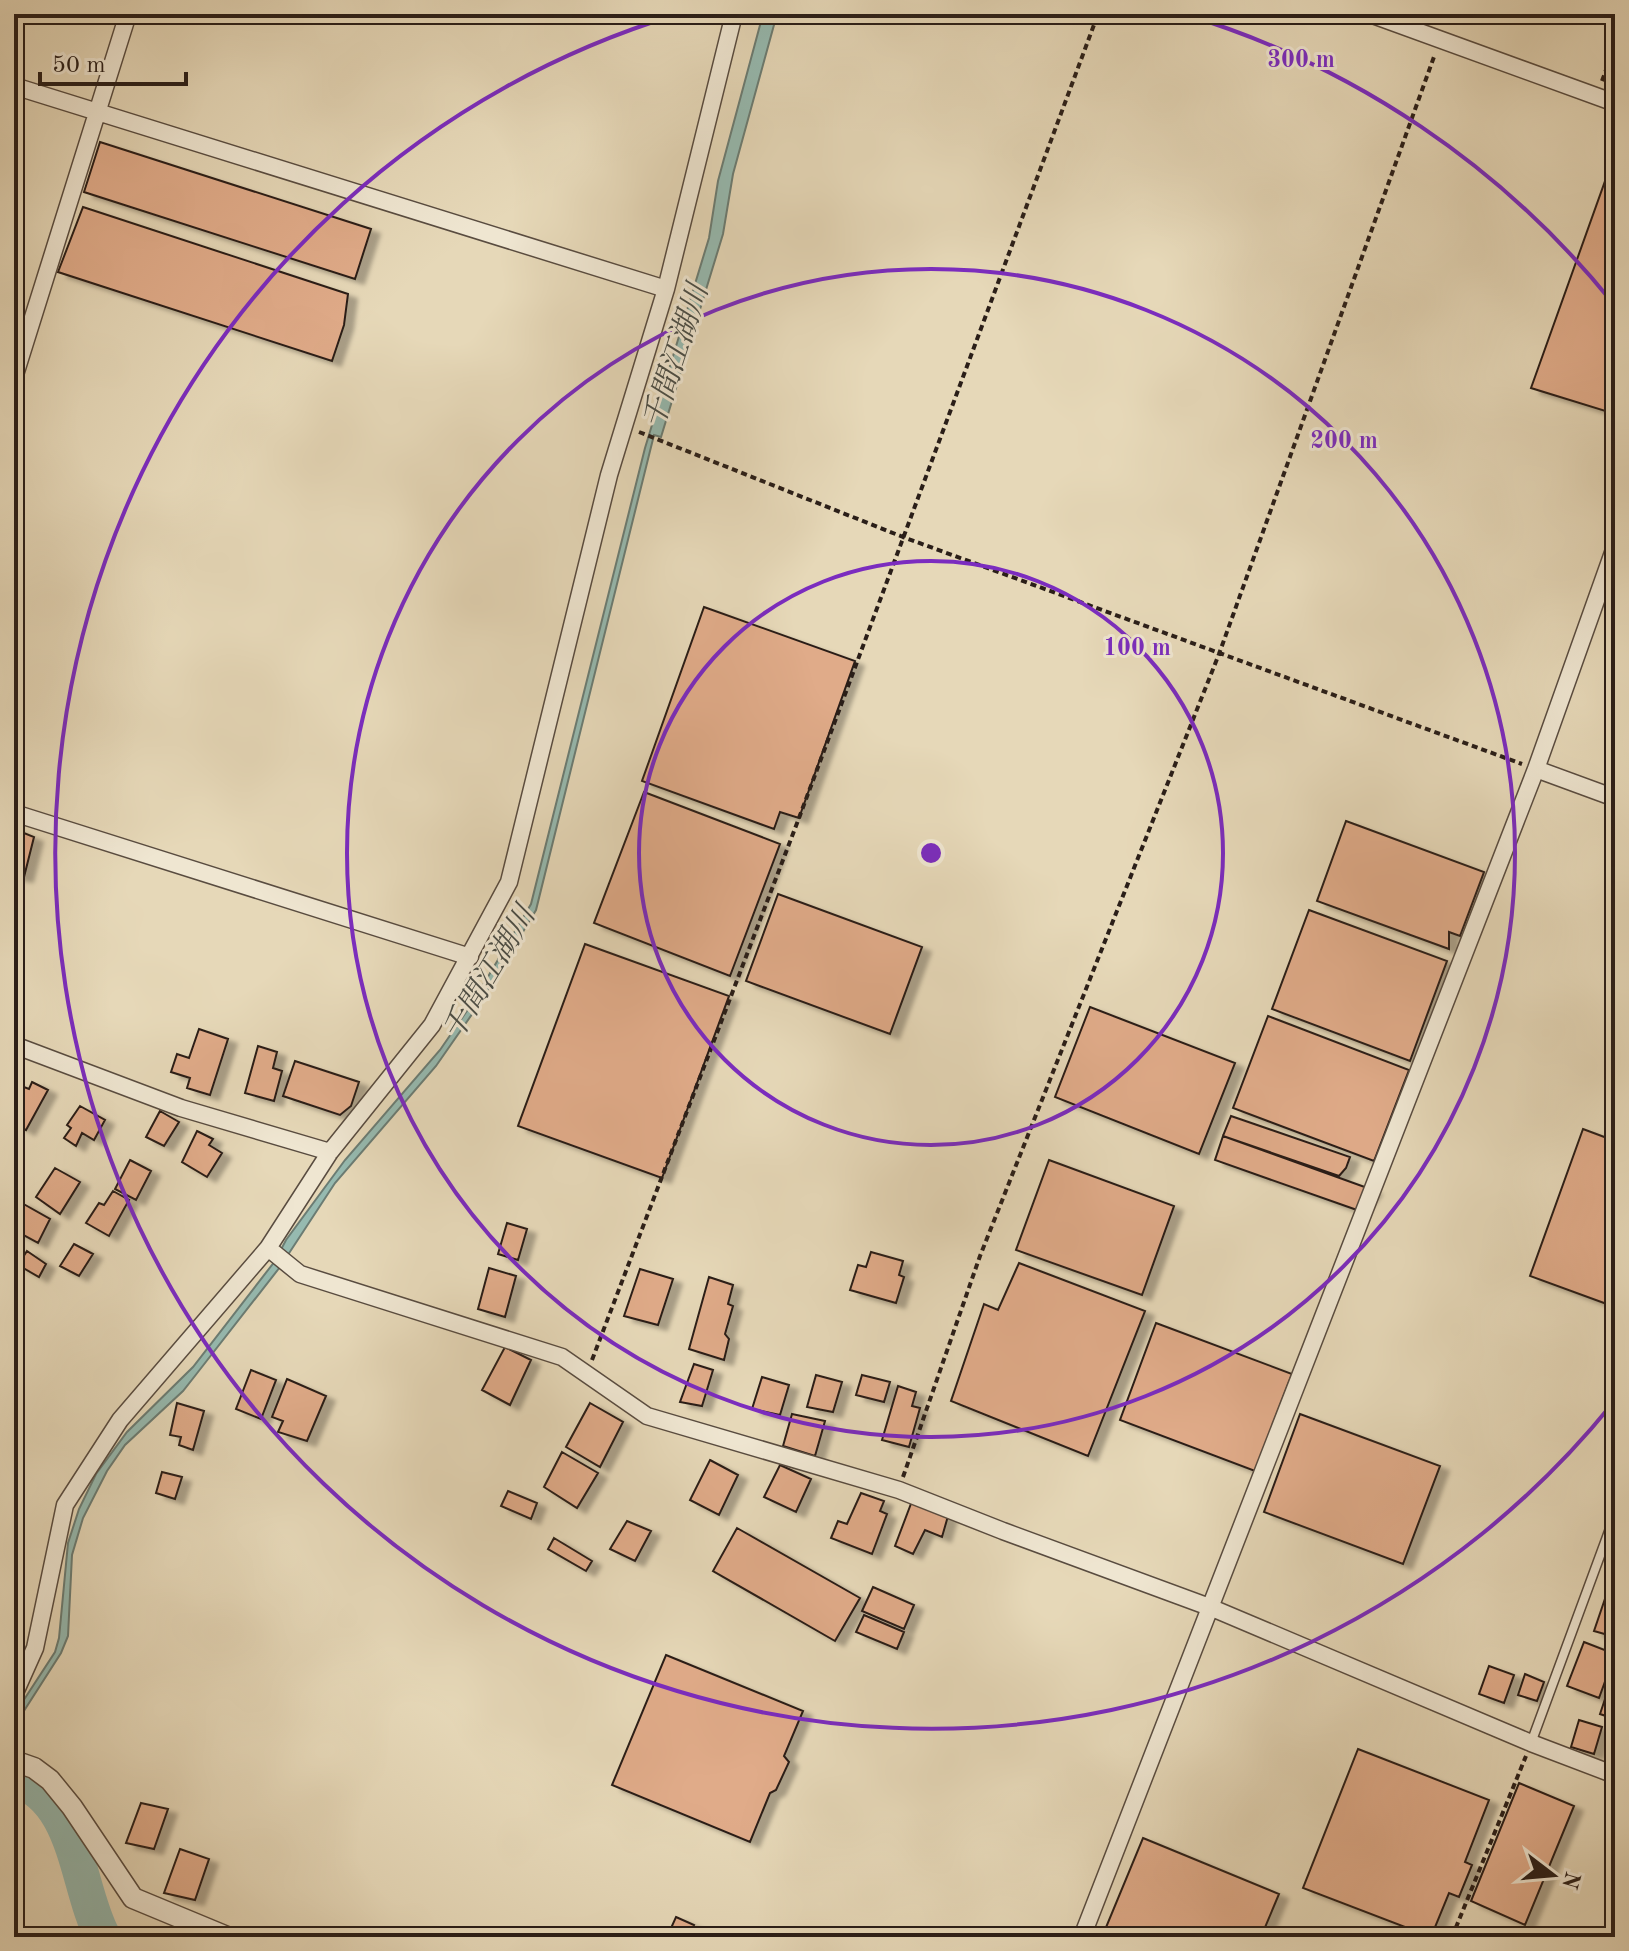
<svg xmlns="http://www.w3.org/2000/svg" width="1629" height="1951" font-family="'Old Standard TT','Noto Serif JP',serif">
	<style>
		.water { fill: #96bab0; stroke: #6b7c73; stroke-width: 2 }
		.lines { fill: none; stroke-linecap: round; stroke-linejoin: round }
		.river { stroke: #96bab0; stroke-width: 36 }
		.building { fill: #e0ab89; stroke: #2a1e18; stroke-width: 2; filter: url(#shadow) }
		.service-casing { stroke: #594c40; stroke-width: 11 }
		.minor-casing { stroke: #594c40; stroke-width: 19 }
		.tertiary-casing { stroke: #594c40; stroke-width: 23 }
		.path { stroke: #2a1e18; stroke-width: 4; stroke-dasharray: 6 4; stroke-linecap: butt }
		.service { stroke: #efe6d1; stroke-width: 8 }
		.minor { stroke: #efe6d1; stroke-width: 16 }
		.tertiary { stroke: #efe6d1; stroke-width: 20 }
		.ring { fill: none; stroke: #7b2cbf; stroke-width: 4 }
		.labels { text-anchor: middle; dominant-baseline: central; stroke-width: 6; stroke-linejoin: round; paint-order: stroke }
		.water-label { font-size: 30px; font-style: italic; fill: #4a4d46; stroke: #efe6d1 }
		.centre { fill: #7b2cbf; stroke: #efe6d1; stroke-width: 4 }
		.ring-label { font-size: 24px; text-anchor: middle; font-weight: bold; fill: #7b2cbf; stroke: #efe6d1; stroke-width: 6; stroke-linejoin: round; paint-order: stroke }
	</style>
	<defs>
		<filter id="shadow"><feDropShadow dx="9" dy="5" stdDeviation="2" flood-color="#0004"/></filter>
	</defs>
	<rect width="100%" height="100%" fill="#e6d8b8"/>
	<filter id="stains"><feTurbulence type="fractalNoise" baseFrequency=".0025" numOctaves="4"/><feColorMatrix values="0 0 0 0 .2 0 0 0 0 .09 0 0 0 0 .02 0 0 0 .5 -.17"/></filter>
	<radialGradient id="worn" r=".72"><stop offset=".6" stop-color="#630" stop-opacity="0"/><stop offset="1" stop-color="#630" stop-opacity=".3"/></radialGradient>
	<path class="water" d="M763,14H777L733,174L723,234L661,437L654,435L536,910L484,997L436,1066L335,1183L280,1267L198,1372L183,1391L125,1445L107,1471L83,1518L72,1555L68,1636L61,1653L22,1714L14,1733V1715L55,1652L59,1638L68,1543L79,1509L96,1474L127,1432L193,1367L275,1261L286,1240L345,1160L440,1050L473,1002L531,904L645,448L709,238L718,181Z"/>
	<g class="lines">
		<path class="river" d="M14,1779C79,1798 76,1888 103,1937"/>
	</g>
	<path class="building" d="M100,142L371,229L355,279L84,192Z
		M1609,170L1615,173V414L1531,388Z
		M83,207L348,294L344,325L332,361L58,272Z
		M704,607L855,661L799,818L780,812L774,829L642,781Z
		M644,792L780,844L730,976L594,923Z
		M1346,821L1484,872L1460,936L1449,932V949L1317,901Z
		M14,829L34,837L24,877L14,875Z
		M778,894L922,947L890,1034L746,981Z
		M1309,910L1447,961L1410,1061L1272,1009Z
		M585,944L729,996L662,1178L518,1126Z
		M1090,1007L1235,1063L1199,1154L1055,1097Z
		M1268,1016L1409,1070L1374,1161L1233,1108Z
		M199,1029L228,1039L210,1095L187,1088L190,1078L171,1072L177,1054L189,1058Z
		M258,1046L277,1052L273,1068L282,1071L274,1101L245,1093Z
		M295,1061L359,1082L351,1106L340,1115L283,1096Z
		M32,1082L48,1090L26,1130L14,1123V1088L16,1084L29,1089Z
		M80,1106L105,1120L94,1140L82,1133L76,1146L64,1138L71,1128L67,1125Z
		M160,1111L179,1122L164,1146L146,1137Z
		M1231,1116L1350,1157L1346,1168L1339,1176L1223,1136Z
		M1583,1129L1615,1141V1307L1530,1276Z
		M197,1131L213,1139L209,1145L222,1153L207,1177L182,1162Z
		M1223,1136L1373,1190L1357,1210L1215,1160Z
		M130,1160L151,1171L136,1200L115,1189Z
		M1049,1160L1174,1206L1142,1295L1016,1250Z
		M55,1168L80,1182L60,1214L36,1197Z
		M113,1191L129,1200L109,1236L86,1223L99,1203L104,1205Z
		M20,1202L50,1219L38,1243L14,1230V1211Z
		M507,1223L527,1229L518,1260L498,1254Z
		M74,1244L93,1254L79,1276L60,1266Z
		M27,1251L46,1264L39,1277L18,1265Z
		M871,1252L903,1261L899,1275L904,1277L896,1303L850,1290L858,1265L866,1267Z
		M1019,1263L1145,1311L1088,1456L951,1401L984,1304L998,1310Z
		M489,1268L516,1276L505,1317L478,1309Z
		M640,1269L673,1279L658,1325L624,1316Z
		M709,1277L733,1285L728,1304L733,1306L725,1334L729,1339L724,1360L689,1349Z
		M1156,1323L1292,1374L1255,1471L1120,1420Z
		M505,1347L531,1360L510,1405L482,1390Z
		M694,1364L713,1370L702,1406L680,1402Z
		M251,1370L276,1380L261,1419L236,1409Z
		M816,1375L842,1382L833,1412L807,1407Z
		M862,1375L890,1382L884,1402L856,1395Z
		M762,1377L789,1385L780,1415L752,1409Z
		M287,1379L326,1396L307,1441L278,1432L283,1421L272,1417Z
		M898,1386L916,1392L912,1406L920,1408L909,1447L882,1440Z
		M177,1403L204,1411L193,1450L179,1445L181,1437L170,1435Z
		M590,1403L623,1422L600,1467L566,1447Z
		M792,1414L825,1421L815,1456L783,1446Z
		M1300,1414L1440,1466L1403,1564L1264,1512Z
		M562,1452L598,1473L577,1508L544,1487Z
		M710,1460L738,1475L719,1515L690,1500Z
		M780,1465L811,1479L796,1512L764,1497Z
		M162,1472L182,1477L175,1499L156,1493Z
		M508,1491L537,1503L531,1519L501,1506Z
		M861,1493L884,1501L880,1511L887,1514L872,1554L831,1538L838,1521L847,1524Z
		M912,1501L948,1516L942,1537L925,1530L913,1554L895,1546Z
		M627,1521L651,1531L635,1561L610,1549Z
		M737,1528L860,1598L835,1641L713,1571Z
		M554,1538L592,1561L586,1571L548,1549Z
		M873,1587L914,1605L904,1629L862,1611Z
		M1609,1587L1615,1589V1637L1594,1631Z
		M864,1615L904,1632L897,1649L856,1632Z
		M1584,1642L1615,1654L1599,1698L1567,1686Z
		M666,1655L803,1711L784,1756L789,1762L776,1790L770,1793L750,1842L612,1785Z
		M1489,1666L1514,1675L1504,1703L1479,1694Z
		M1525,1674L1544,1682L1537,1701L1518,1695Z
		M1606,1696L1615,1699V1719L1600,1714Z
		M1579,1720L1602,1727L1594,1754L1571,1747Z
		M1358,1749L1489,1800L1465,1862L1472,1865L1459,1897L1449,1893L1431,1937L1303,1888Z
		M1519,1783L1574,1806L1525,1925L1471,1901Z
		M141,1803L168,1809L154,1849L126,1843Z
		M1143,1838L1279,1894L1261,1937H1102Z
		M1615,1848V1873L1606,1869Z
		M180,1849L209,1859L195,1900L164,1893Z
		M676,1917L694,1925L688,1937H667Z"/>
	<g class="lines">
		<defs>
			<path id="service" d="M1531,1743L1615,1515"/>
			<path id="minor" d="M1370,14L1615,103
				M14,86L666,289
				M14,378L128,14
				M1536,769L1615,798
				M14,813L470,957
				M14,1045L181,1108L330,1152
				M268,1248L300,1274L562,1357L647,1416L899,1490L1003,1531L1212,1608L1531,1743L1615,1775
				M14,1695L35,1648L65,1505L120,1420L268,1248L330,1152L432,1025L509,882L609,475L666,289L734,14
				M1082,1937L1536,769L1615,547"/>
			<path id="tertiary" d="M14,1761L34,1768L50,1780L72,1807L133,1898L227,1937"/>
		</defs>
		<use href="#service" class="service-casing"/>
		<use href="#minor" class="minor-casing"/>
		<use href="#tertiary" class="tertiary-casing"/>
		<path class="path" d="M1602,81L1615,45
			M639,432L903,537L1522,764
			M592,1360L799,818L1098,14
			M903,1477L980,1256L1219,654L1435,54
			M1452,1937L1526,1756"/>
		<use href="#service" class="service"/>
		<use href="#minor" class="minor"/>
		<use href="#tertiary" class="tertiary"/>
	</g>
	<g class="ring">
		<circle cx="931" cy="853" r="292"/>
		<circle cx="931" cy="853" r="584"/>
		<path d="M1612 1404A876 876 0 1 1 675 15M1187 15A876 876 0 0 1 1612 302"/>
	</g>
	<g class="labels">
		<g class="water-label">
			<text transform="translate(677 357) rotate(-72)">千間江湖川</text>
			<text transform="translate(490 974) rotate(-59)">千間江湖川</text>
		</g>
	</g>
	<circle cx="931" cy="853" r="12" class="centre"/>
	<g class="ring-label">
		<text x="1301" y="67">300 m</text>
		<text x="1344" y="448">200 m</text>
		<text x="1137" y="655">100 m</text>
	</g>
	<rect width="1629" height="1951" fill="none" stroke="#e6d8b8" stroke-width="48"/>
	<rect x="16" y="16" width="1597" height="1919" fill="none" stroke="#2a1e18" stroke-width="4"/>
	<rect x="24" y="24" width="1581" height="1903" fill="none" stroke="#2a1e18" stroke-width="2"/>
	<g transform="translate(1553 1875) rotate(106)" stroke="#efe6d1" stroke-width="6" paint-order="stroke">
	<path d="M0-6L14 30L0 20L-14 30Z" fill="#2a1e18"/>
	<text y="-12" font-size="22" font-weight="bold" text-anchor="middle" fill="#2a1e18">N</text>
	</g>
	<path d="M40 72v12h146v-12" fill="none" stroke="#2a1e18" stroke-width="4"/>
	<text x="52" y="72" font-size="24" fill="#2a1e18" stroke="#efe6d1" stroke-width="6" paint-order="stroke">50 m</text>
	<rect width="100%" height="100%" filter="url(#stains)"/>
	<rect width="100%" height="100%" fill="url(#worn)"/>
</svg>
